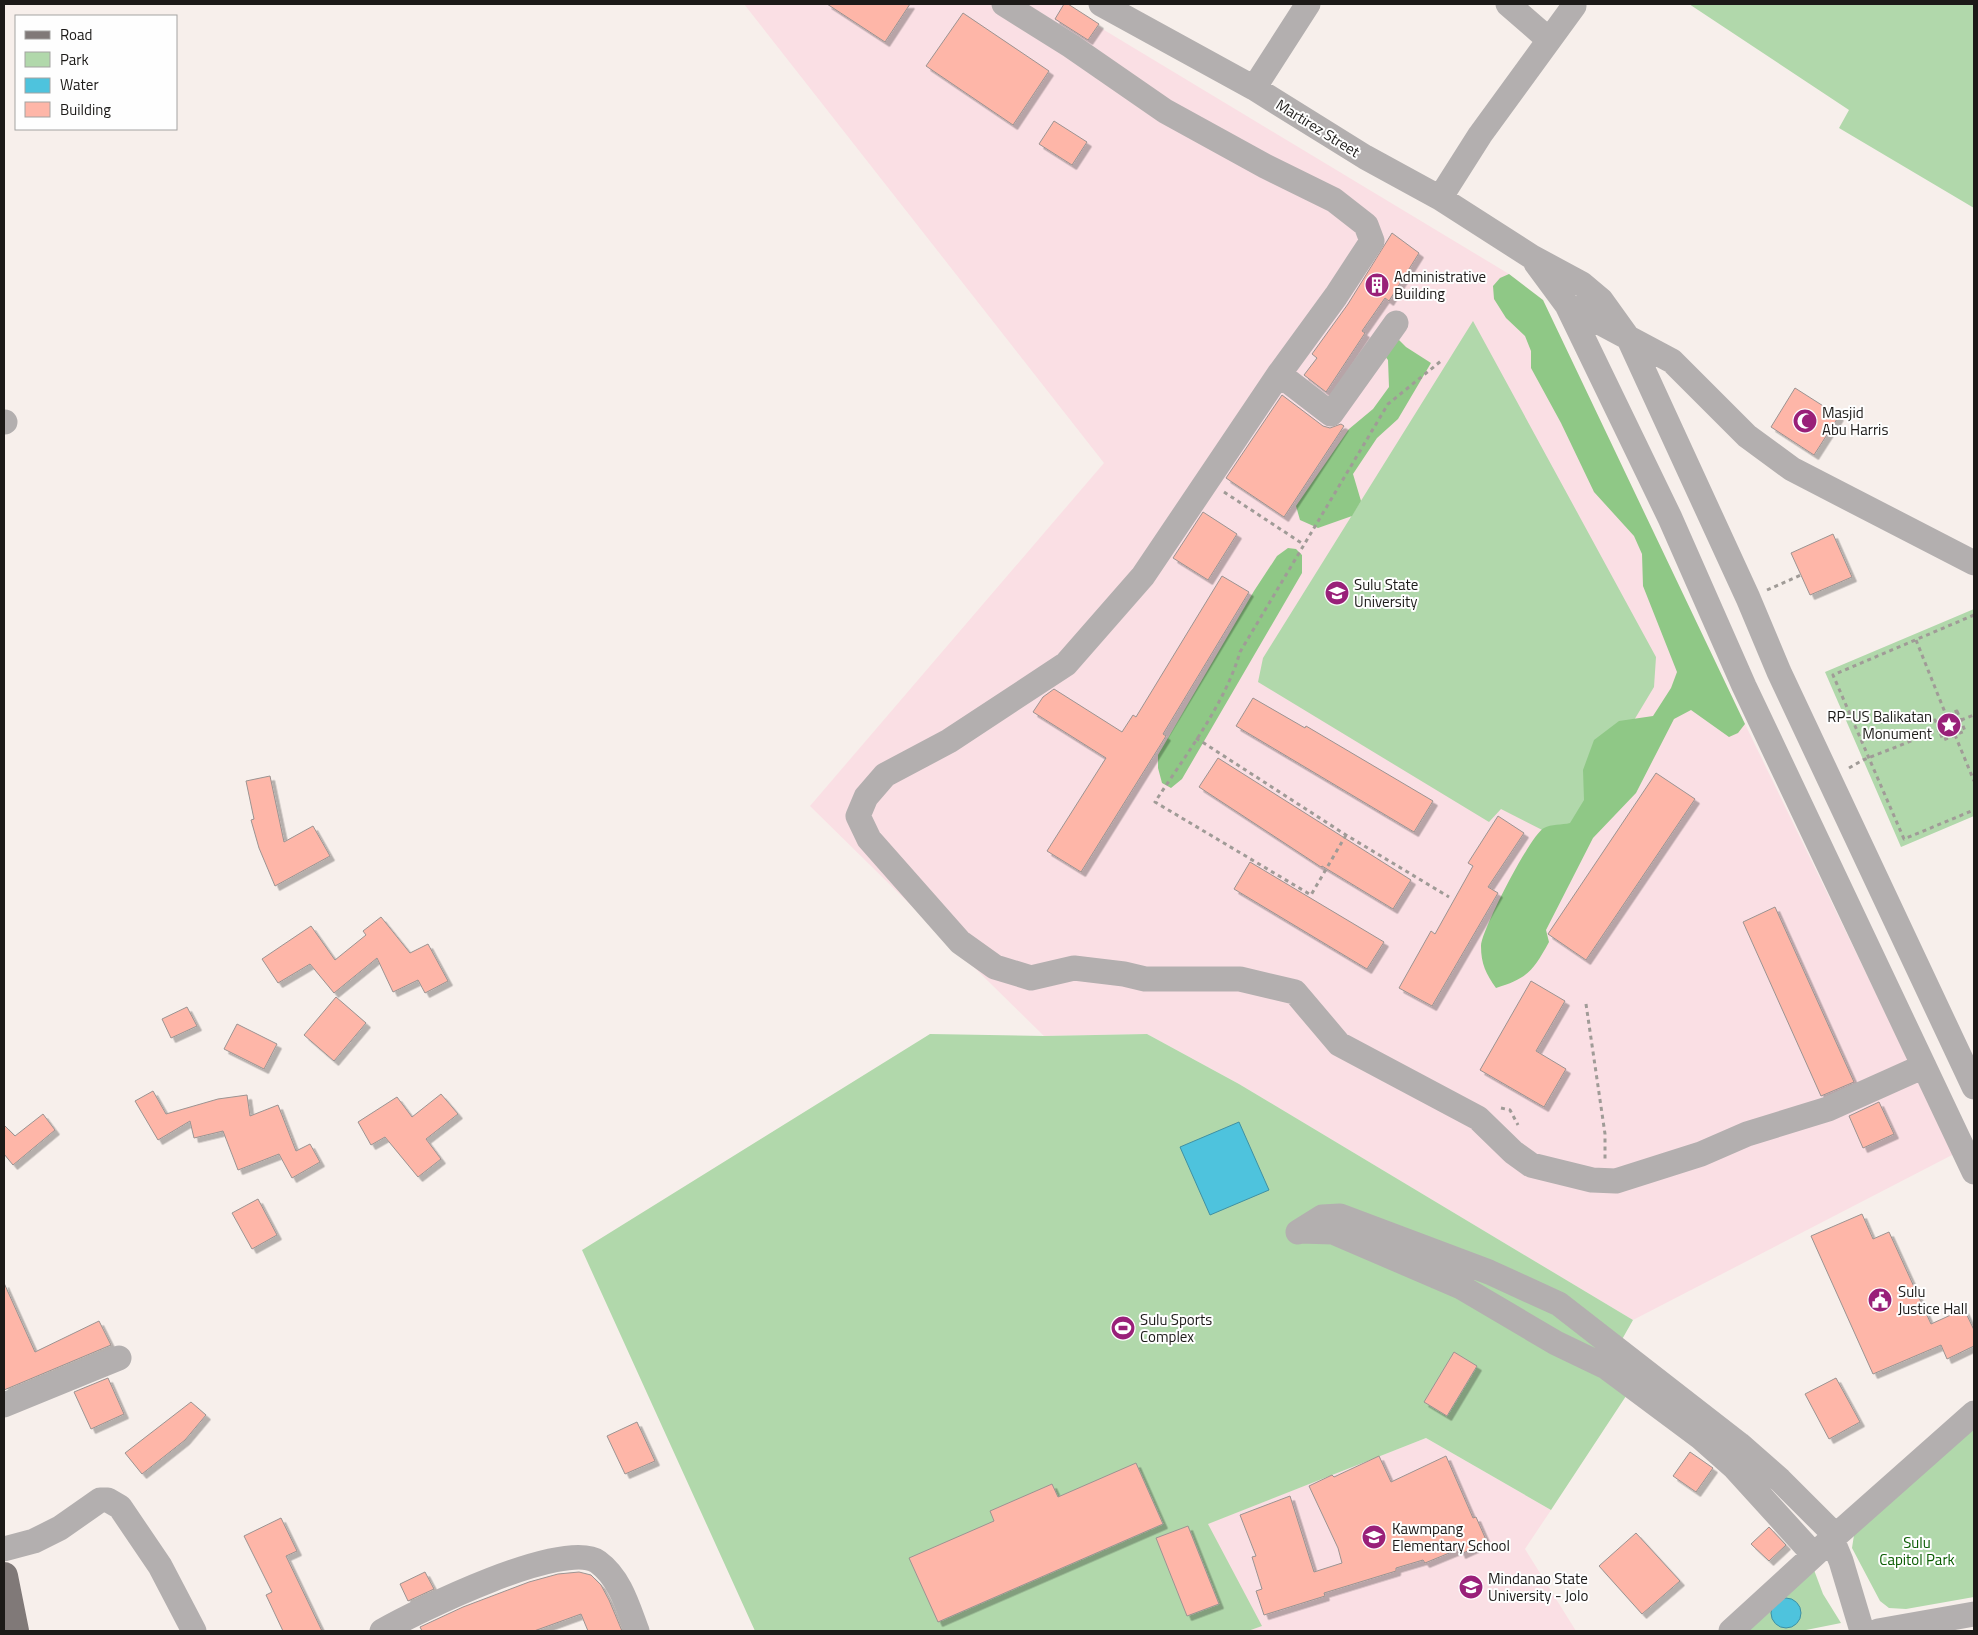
<svg xmlns="http://www.w3.org/2000/svg" width="1978" height="1635" font-family="'Titillium Web',sans-serif">
	<style>
		.education { fill: #fadfe4 }
		.green { fill: #b1d8ab }
		.forest { fill: #8fc886 }
		.water { fill: #4ec3dd; stroke: #3f90a2 }
		.building { fill: #feb6a8; stroke: #9b9391; filter: url(#shadow) }
		.lines { fill: none; stroke-linecap: round; stroke-linejoin: round }
		.path { stroke: #a09b97; stroke-width: 3; stroke-dasharray: 4 4; stroke-linecap: butt }
		.minor { stroke: #b3afaf; stroke-width: 25 }
		.major { stroke: #807978; stroke-width: 28 }
		.labels { text-anchor: middle; dominant-baseline: central; stroke-width: 4; stroke-linejoin: round; paint-order: stroke }
		.street-label { font-size: 15px; fill: #1c1a18; stroke: #fefefe }
		.poi-label { font-size: 15px; fill: #1c1a18; stroke: #fefefe; text-anchor: start }
		.park-label { font-size: 15px; fill: #095c00; stroke: #fefefe }
	</style>
	<defs>
		<filter id="shadow"><feDropShadow dx="4.5" dy="4.5" stdDeviation="0" flood-color="#0004"/></filter>
	</defs>
	<rect width="100%" height="100%" fill="#f7efeb"/>
	<path class="education" d="M744,4H1061L1509,274L1543,300L1745,724L1954,1154L1633,1320L1239,1084L1147,1034L1044,1036L810,806L1104,463Z
		M1426,1438L1551,1510L1525,1549L1576,1631H1248L1261,1626L1207,1524Z"/>
	<path class="green" d="M1689,4H1974V208L1839,128L1849,110Z
		M1473,321L1656,657L1654,687L1562,840L1501,809L1489,822L1258,682L1263,658Z
		M1974,609V816L1901,847L1825,672Z
		M930,1034L1044,1036L1147,1034L1239,1084L1633,1320L1603,1373L1628,1393L1551,1510L1426,1438L1208,1524L1262,1626L1248,1631H755L582,1250Z
		M1974,1427V1597L1906,1609L1889,1608L1880,1601L1852,1548L1854,1535Z
		M1811,1562L1823,1594L1841,1623L1801,1631H1737Z"/>
	<path class="forest" d="M1509,274L1543,300L1745,724L1738,733L1729,737L1691,710L1674,719L1636,793L1593,838L1546,930L1549,942C1533,971 1528,978 1496,988C1486,974 1481,964 1481,946C1481,931 1531,834 1544,828C1551,824 1562,825 1570,823L1584,800L1583,770L1594,740L1619,721L1653,716L1671,688L1677,672L1643,586L1642,554L1634,536L1594,492L1561,423L1531,368V351L1525,336L1506,318L1494,299L1493,286L1500,278Z
		M1388,329L1406,347L1431,363L1398,419L1377,438L1353,474L1361,501L1352,516L1318,528L1300,520L1296,506L1349,429L1373,409L1389,387L1388,360L1377,346Z
		M1288,548L1296,549L1302,555V573L1182,779L1171,788L1162,783L1158,768V755L1254,591L1277,556Z"/>
	<path class="water" d="M1239,1122L1269,1190L1210,1215L1180,1147Z
		M1771 1613a15 15 0 1 1 30 0a15 15 0 1 1-30 0Z"/>
	<path class="building" d="M827,4H910L885,42Z
		M1064,4H1068L1099,24L1088,40L1055,19Z
		M963,13L1049,71L1013,125L926,66Z
		M1054,121L1087,142L1072,165L1039,144Z
		M1392,233L1419,253L1389,301L1385,298L1362,331L1365,333L1326,392L1304,375L1317,358L1312,354L1348,304Z
		M1795,388L1839,416L1814,455L1771,427Z
		M1282,395L1323,426L1330,428L1341,424L1344,426L1284,517L1226,478Z
		M1203,512L1237,534L1208,580L1173,558Z
		M1833,534L1852,577L1810,595L1791,553Z
		M1222,576L1249,592L1163,734L1166,736L1081,872L1047,851L1106,758L1033,712L1043,697L1054,689L1122,732L1133,715L1136,717Z
		M1253,698L1305,728L1306,726L1433,801L1414,832L1236,726Z
		M1218,758L1411,880L1393,909L1322,866L1321,867L1199,787Z
		M1656,773L1695,799L1586,960L1548,934Z
		M270,776L284,842L313,826L330,856L275,886L259,848L251,820L254,819L246,781Z
		M1498,816L1524,833L1488,887L1498,893L1432,1006L1399,988L1431,931L1435,934L1473,866L1468,863Z
		M1250,862L1384,942L1367,969L1234,889Z
		M1775,907L1854,1082L1821,1096L1743,922Z
		M381,917L410,953L428,944L448,981L425,993L418,980L393,992L377,958L334,993L310,964L278,983L262,959L311,926L335,960L366,935L363,931Z
		M1531,981L1565,1001L1536,1051L1566,1069L1544,1107L1480,1070Z
		M336,997L366,1023L334,1061L304,1035Z
		M187,1007L197,1026L171,1038L162,1019Z
		M237,1024L277,1044L264,1069L224,1049Z
		M153,1091L166,1114L218,1099L247,1095L250,1116L278,1105L296,1151L310,1144L320,1162L292,1178L279,1154L238,1170L223,1131L194,1138L190,1121L158,1140L135,1101Z
		M441,1094L458,1114L426,1139L441,1159L418,1177L385,1137L371,1145L358,1122L397,1097L412,1117Z
		M1879,1102L1894,1134L1863,1148L1849,1116Z
		M43,1114L55,1130L13,1165L4,1154V1125L15,1136Z
		M258,1199L277,1235L252,1249L232,1213Z
		M1862,1214L1873,1239L1889,1232L1931,1324L1964,1309L1974,1330V1346L1947,1359L1941,1345L1873,1374L1811,1236Z
		M4,1283L35,1352L99,1321L111,1345L4,1390Z
		M1454,1352L1477,1366L1447,1416L1424,1402Z
		M108,1378L124,1414L91,1429L74,1392Z
		M1836,1378L1860,1422L1829,1439L1805,1394Z
		M191,1402L206,1415L185,1440L142,1474L125,1453Z
		M637,1422L655,1461L625,1474L607,1436Z
		M1690,1452L1713,1468L1696,1492L1673,1476Z
		M1379,1456L1391,1482L1446,1456L1473,1518L1476,1517L1487,1542L1461,1554L1459,1549L1425,1563L1423,1560L1396,1568V1571L1324,1593L1325,1596L1264,1615L1256,1591L1262,1589L1252,1557L1256,1556L1240,1515L1290,1496L1314,1572L1342,1563L1338,1548L1309,1486L1332,1475L1334,1477Z
		M1136,1463L1163,1524L938,1622L909,1558L994,1521L990,1511L1052,1484L1058,1497Z
		M281,1518L297,1551L286,1556L322,1631H283L266,1595L272,1592L244,1536Z
		M1188,1526L1219,1604L1187,1616L1156,1538Z
		M1769,1527L1786,1545L1769,1561L1751,1544Z
		M1636,1533L1680,1581L1642,1614L1599,1566Z
		M425,1572L434,1589L408,1601L400,1584Z
		M579,1572L591,1575L601,1585L609,1600L622,1631H588L581,1614L534,1631H422L420,1627L463,1607L529,1582L558,1574Z"/>
	<g class="lines">
		<path class="path" d="M1224,492L1303,544
			M1767,590L1801,575
			M1974,615L1833,675L1904,839L1974,810
			M1916,640L1946,715
			M1957,711L1965,731L1943,740L1935,720Z
			M1961,720L1974,715
			M1955,735L1974,781
			M1196,738L1346,835L1449,897
			M1849,768L1863,760L1939,730
			M1346,835L1311,895L1155,802C1185,756 1225,704 1240,652L1388,404L1441,361
			M1586,1004L1605,1134V1160
			M1501,1108L1510,1110L1518,1125"/>
		<path class="minor" d="M1004,4L1071,46L1165,111L1265,166L1334,200L1366,225L1372,241L1336,296L1279,374L1331,414L1396,323
			M1101,4L1254,88L1365,157L1440,198L1532,257L1582,284L1601,300L1629,339L1748,598L1779,672L1974,1087
			M1508,4L1548,39
			M1254,88L1308,4
			M1440,198L1480,135L1574,6
			M1536,263L1567,305L1670,518L1744,686L1974,1172
			M1567,305L1672,361L1747,436L1792,469L1974,563
			M1279,374L1143,576L1066,664L949,741L885,775L866,797L858,816L869,839L960,942L995,967L1031,978L1074,968L1124,974L1145,979H1240L1295,992L1339,1044L1478,1118L1513,1152L1531,1165L1592,1180L1616,1181L1701,1154L1747,1134L1828,1109L1924,1066
			M4,422H5
			M1300,1231L1333,1232L1461,1287L1556,1343L1606,1367L1700,1437L1735,1468L1814,1555
			M1298,1232L1322,1217L1340,1216L1489,1272L1559,1304L1739,1444L1780,1480L1835,1535
			M4,1405L119,1358
			M4,1549L34,1541L60,1528L100,1500H108L120,1507L160,1566L194,1631
			M382,1631C417,1611 565,1538 598,1562C620,1578 628,1607 637,1631
			M1731,1631L1826,1544
			M1862,1631L1841,1561L1832,1539L1974,1413
			M1878,1631L1974,1614"/>
		<path class="major" d="M4,1576L15,1631"/>
	</g>
	<defs>
		<symbol id="building-disc" viewBox="-11 -11 22 22"><circle r="9.5" fill="#992079" stroke="#fefefe"/><path d="M-4-6H4V6H1V3H-1V6H-4ZM-2.5-4.3h1.7v1.8h-1.7ZM.8-4.3h1.7v1.8H.8ZM-2.5-1h1.7V.8h-1.7ZM.8-1h1.7V.8H.8Z" fill="#fff"/></symbol>
		<symbol id="mosque-disc" viewBox="-11 -11 22 22"><circle r="9.5" fill="#992079" stroke="#fefefe"/><path d="M3.5-4.9A6 6 0 1 0 3.5 4.9A5 5 0 1 1 3.5-4.9Z" fill="#fff"/></symbol>
		<symbol id="university-disc" viewBox="-11 -11 22 22"><circle r="9.5" fill="#992079" stroke="#fefefe"/><path d="M0-5L7-2L0 1L-7-2ZM-4 1L0 2.5L4 1V4Q0 6-4 4Z" fill="#fff"/></symbol>
		<symbol id="sight-disc" viewBox="-11 -11 22 22"><circle r="9.5" fill="#992079" stroke="#fefefe"/><path d="M0-6L1.8-2.2L6-1.7L2.9 1.2L3.7 5.4L0 3.3L-3.7 5.4L-2.9 1.2L-6-1.7L-1.8-2.2Z" fill="#fff"/></symbol>
		<symbol id="civic-disc" viewBox="-11 -11 22 22"><circle r="9.5" fill="#992079" stroke="#fefefe"/><path d="M-.6-6.5H3V-4.5H.6V-3L4-1V1h2V6H-6V1h2V-1L-.6-3ZM-1.2 2.5V6h2.4V2.5Z" fill="#fff"/></symbol>
		<symbol id="stadium-disc" viewBox="-11 -11 22 22"><circle r="9.5" fill="#992079" stroke="#fefefe"/><path d="M0-5a6.5 5 0 1 0 0 10a6.5 5 0 1 0 0-10ZM-3.5-1.8h7v3.6h-7Z" fill="#fff"/></symbol>
		<symbol id="school-disc" viewBox="-11 -11 22 22"><circle r="9.5" fill="#992079" stroke="#fefefe"/><path d="M0-5L7-2L0 1L-7-2ZM-4 1L0 2.5L4 1V4Q0 6-4 4Z" fill="#fff"/></symbol>
	</defs>
	<g fill-rule="evenodd">
		<use href="#building-disc" x="1363" y="271" width="28" height="28"/>
		<use href="#mosque-disc" x="1791" y="407" width="28" height="28"/>
		<use href="#university-disc" x="1323" y="579" width="28" height="28"/>
		<use href="#sight-disc" x="1935" y="711" width="28" height="28"/>
		<use href="#civic-disc" x="1866" y="1286" width="28" height="28"/>
		<use href="#stadium-disc" x="1109" y="1314" width="28" height="28"/>
		<use href="#school-disc" x="1360" y="1523" width="28" height="28"/>
		<use href="#university-disc" x="1457" y="1573" width="28" height="28"/>
	</g>
	<g class="labels">
		<g class="street-label">
			<text transform="translate(1318 128) rotate(32)">Martirez Street</text>
		</g>
		<g class="poi-label">
			<text x="1394" y="276">Administrative<tspan x="1394" dy="17">Building</tspan></text>
			<text x="1822" y="412">Masjid<tspan x="1822" dy="17">Abu Harris</tspan></text>
			<text x="1354" y="584">Sulu State<tspan x="1354" dy="17">University</tspan></text>
			<text x="1932" y="716" text-anchor="end">RP-US Balikatan<tspan x="1932" dy="17">Monument</tspan></text>
			<text x="1898" y="1291">Sulu<tspan x="1898" dy="17">Justice Hall</tspan></text>
			<text x="1140" y="1319">Sulu Sports<tspan x="1140" dy="17">Complex</tspan></text>
			<text x="1392" y="1528">Kawmpang<tspan x="1392" dy="17">Elementary School</tspan></text>
			<text x="1488" y="1578">Mindanao State<tspan x="1488" dy="17">University - Jolo</tspan></text>
		</g>
		<g class="park-label">
			<text x="1917" y="1542">Sulu<tspan x="1917" dy="17">Capitol Park</tspan></text>
		</g>
	</g>
	<rect width="1978" height="1635" fill="none" stroke="#1c1a18" stroke-width="10"/>
	<rect x="15" y="15" width="162" height="115" fill="#fefefe" stroke="#a4a3a2"/>
	<rect x="25" y="31" width="25" height="8" fill="#807978" stroke="#a4a3a2"/>
	<text x="60" y="40" font-size="15" fill="#1c1a18">Road</text>
	<rect x="25" y="52" width="25" height="15" fill="#b1d8ab" stroke="#a4a3a2"/>
	<text x="60" y="65" font-size="15" fill="#1c1a18">Park</text>
	<rect x="25" y="78" width="25" height="15" fill="#4ec3dd" stroke="#a4a3a2"/>
	<text x="60" y="90" font-size="15" fill="#1c1a18">Water</text>
	<rect x="25" y="102" width="25" height="15" fill="#feb6a8" stroke="#a4a3a2"/>
	<text x="60" y="115" font-size="15" fill="#1c1a18">Building</text>
</svg>
